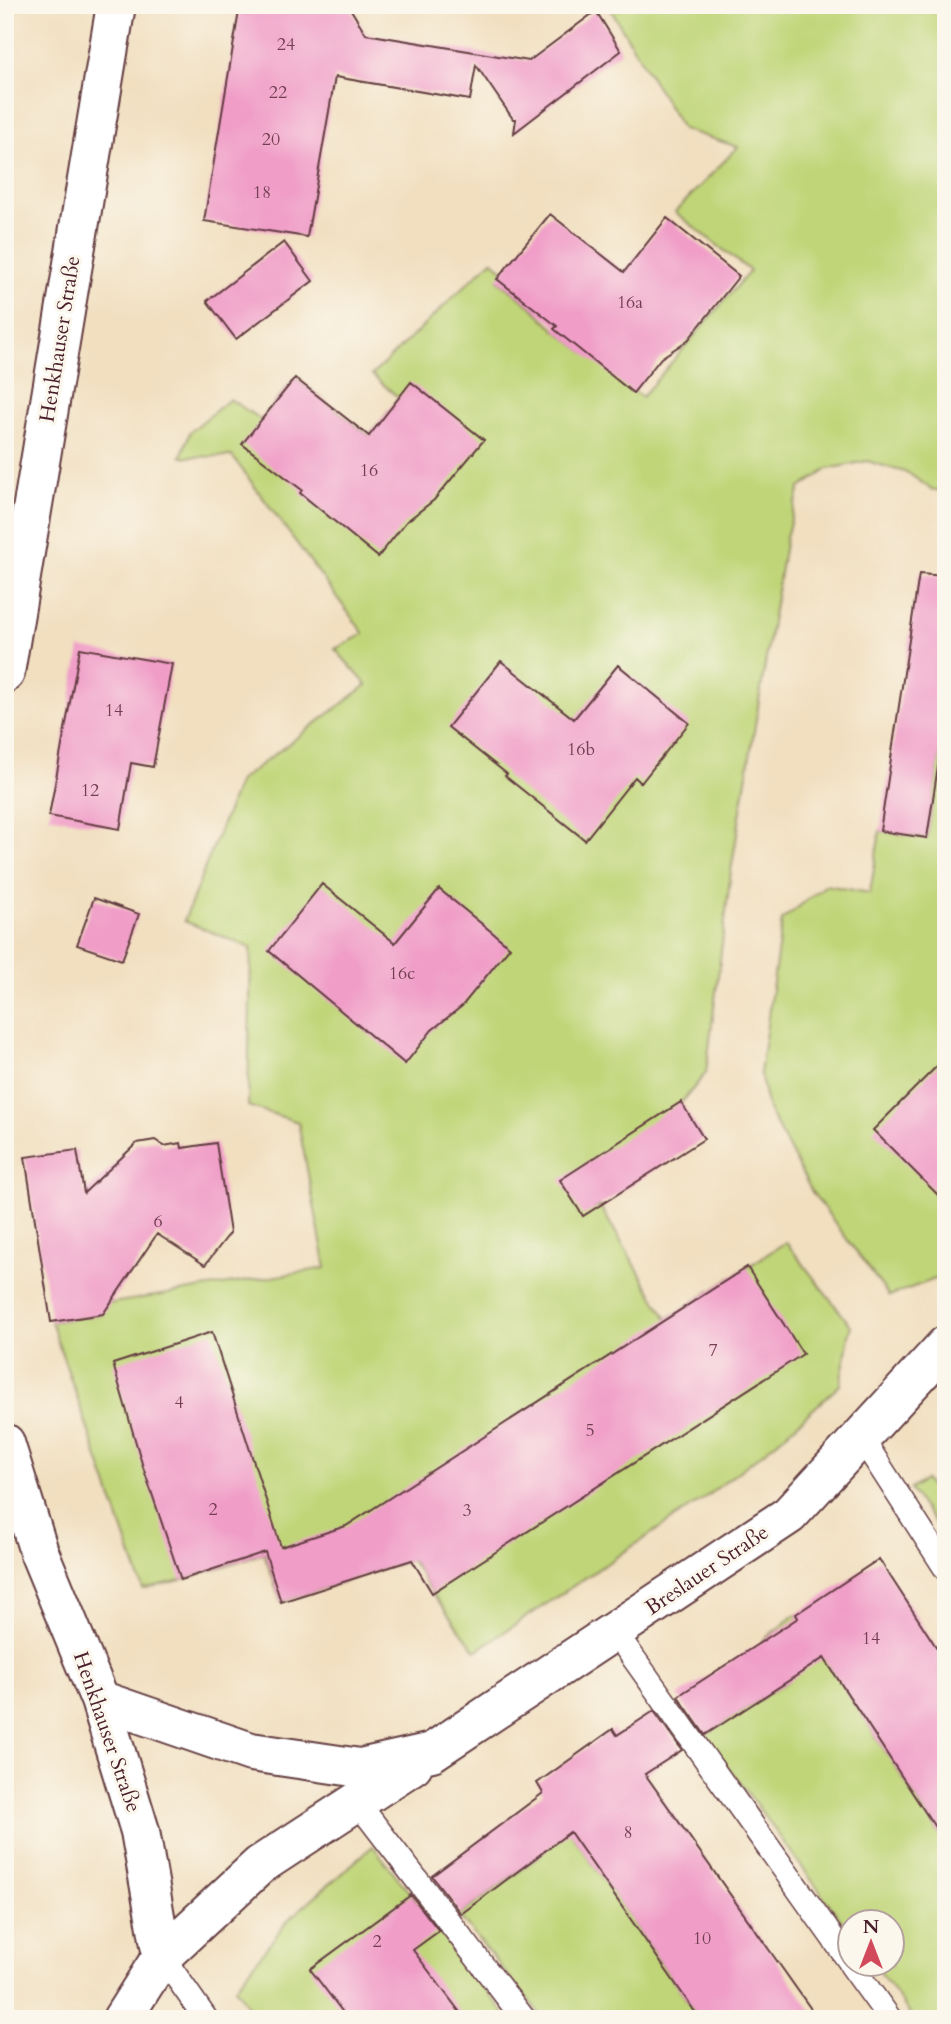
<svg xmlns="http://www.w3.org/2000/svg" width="951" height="2024" font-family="Cardo,serif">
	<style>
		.green { fill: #c0d578; stroke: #857a52; stroke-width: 2 }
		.building { fill: #f09ec8 }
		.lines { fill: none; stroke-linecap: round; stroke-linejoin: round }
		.service-casing { stroke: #633c41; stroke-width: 26 }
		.minor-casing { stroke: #633c41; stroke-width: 42 }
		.service { stroke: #fff; stroke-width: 23 }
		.minor { stroke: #fff; stroke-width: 38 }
		.labels { text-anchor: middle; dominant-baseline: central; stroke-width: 6; stroke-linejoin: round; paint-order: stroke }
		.number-label { font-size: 18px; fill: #743f52 }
		.street-label { font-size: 21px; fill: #4a1f2b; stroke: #fbf7ec }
	</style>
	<rect width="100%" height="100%" fill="#fbf7ec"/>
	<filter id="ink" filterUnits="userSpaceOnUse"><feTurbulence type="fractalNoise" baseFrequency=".0143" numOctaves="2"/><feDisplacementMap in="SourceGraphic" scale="14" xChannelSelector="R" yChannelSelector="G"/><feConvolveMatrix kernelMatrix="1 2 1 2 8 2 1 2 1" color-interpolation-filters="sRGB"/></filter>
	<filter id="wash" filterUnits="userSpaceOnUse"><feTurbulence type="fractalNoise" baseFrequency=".00686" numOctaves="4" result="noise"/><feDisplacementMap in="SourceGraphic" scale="28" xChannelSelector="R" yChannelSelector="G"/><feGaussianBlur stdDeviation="1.57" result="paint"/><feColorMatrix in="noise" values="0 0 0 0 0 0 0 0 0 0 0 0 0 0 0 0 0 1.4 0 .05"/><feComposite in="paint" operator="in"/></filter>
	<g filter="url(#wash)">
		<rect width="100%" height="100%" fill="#f1dfc0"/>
		<path class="green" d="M608,5H946V492L931,489L908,473L867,461L828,469L800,488L786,537L731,871L706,1073L593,1209L600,1206L667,1319L786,1242L851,1326L840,1385L778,1441L703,1499L476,1651L433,1594L411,1560L281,1602L264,1553L181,1580L143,1589L51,1322L101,1314L100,1305L326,1268L298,1122L248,1106L251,948L184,921L239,781L367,685L335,649L364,634L232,456L181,457L190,432L230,399L261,420L295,378L369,436L399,398L372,375L492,260L504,271L498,280L534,309L554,329L642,397L750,271L675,212L738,147L682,129Z
			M946,714V1275L889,1296L812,1192L768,1109L760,1073L782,920L826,885L870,893L880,831L927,838Z
			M925,1480L946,1506V1539L910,1489Z
			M796,1614L946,1844V2019H914L874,1965H892V1923H850L849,1931L705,1735L788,1681L762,1641Z
			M558,1814L700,2019H544L459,1916L539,1856Z
			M373,1846L509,2019H258L235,1988L289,1919Z"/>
		<g id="blocks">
			<path class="building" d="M240,5H348L366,34L529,61L596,11L621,51L514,133L516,119H513L476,65L470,100L335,77L307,237L204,221Z
				M550,214L624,272L667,218L739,276L688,340L661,358L633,393L554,329L557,326L497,279Z
				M284,242L313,281L236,339L207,301Z
				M295,378L369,436L411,382L484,440L434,500L406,522L378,557L300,493L302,490L242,444Z
				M919,574L946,576V714L927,838L880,831Z
				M80,648L172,664L153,767L131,763L120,829L49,816Z
				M501,661L574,719L618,665L689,723L641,783L635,777L585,840L505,776L507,774L448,727Z
				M322,884L395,943L439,889L510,947L462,1006L432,1030L405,1064L269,951Z
				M94,898L139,914L122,960L77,945Z
				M946,1057V1203L873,1130Z
				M681,1102L704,1139L583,1216L560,1180Z
				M155,1140L164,1146L181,1143L182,1148L216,1143L230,1233L205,1265L157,1234L103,1314L51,1322L25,1157L77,1150L84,1193L137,1143Z
				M747,1267L803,1354L432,1593L412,1560L281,1602L265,1552L181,1580L143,1467L113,1364L212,1332L281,1547L346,1526Z
				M879,1559L946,1662V1844L824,1658L705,1735L678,1696L798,1618L796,1614Z
				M654,1711L682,1750L645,1774L818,2019H700L570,1832L461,1914L432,1876L543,1793L537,1783L613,1729L617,1735Z
				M411,1895L439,1931L413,1950L465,2019H348L310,1969Z"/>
		</g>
	</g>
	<g filter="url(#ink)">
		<use href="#blocks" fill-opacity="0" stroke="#633c41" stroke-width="2"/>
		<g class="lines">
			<defs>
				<path id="service" d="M861,1437L946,1569
					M615,1632L850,1962
					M357,1802L524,2019
					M162,1956L206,2019
					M851,1965L890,2019"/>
				<path id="minor" d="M5,673L116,5
					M5,1443L39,1552L100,1700L140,1831L162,1956L122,2019
					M100,1700L251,1752L360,1768L432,1752L789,1515L946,1345
					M162,1956L260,1865L413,1765"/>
			</defs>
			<use href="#service" class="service-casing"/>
			<use href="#minor" class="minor-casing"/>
			<use href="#service" class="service"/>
			<use href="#minor" class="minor"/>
		</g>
	</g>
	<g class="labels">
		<g class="number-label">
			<text x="286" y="44">24</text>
			<text x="278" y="92">22</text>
			<text x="271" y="139">20</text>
			<text x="262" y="192">18</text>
			<text x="630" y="302">16a</text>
			<text x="369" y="470">16</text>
			<text x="114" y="710">14</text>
			<text x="581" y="749">16b</text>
			<text x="90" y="790">12</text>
			<text x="402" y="973">16c</text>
			<text x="158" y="1221">6</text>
			<text x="713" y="1350">7</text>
			<text x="179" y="1402">4</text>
			<text x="590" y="1430">5</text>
			<text x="213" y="1509">2</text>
			<text x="467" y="1510">3</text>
			<text x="871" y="1638">14</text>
			<text x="628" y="1832">8</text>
			<text x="702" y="1938">10</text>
			<text x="377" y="1941">2</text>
		</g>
		<g class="street-label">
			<text transform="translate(60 339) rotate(-81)">Henkhauser Straße</text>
			<text transform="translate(707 1570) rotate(-34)">Breslauer Straße</text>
			<text transform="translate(107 1732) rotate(71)">Henkhauser Straße</text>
		</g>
	</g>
	<rect width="951" height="2024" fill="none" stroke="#fbf7ec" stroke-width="28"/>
	<g transform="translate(871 1943)"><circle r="33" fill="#fbf7ec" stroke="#b4a19f" stroke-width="2"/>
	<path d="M0-5L12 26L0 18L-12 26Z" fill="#d1495b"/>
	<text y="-10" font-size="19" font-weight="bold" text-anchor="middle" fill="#4a1f2b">N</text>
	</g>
</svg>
